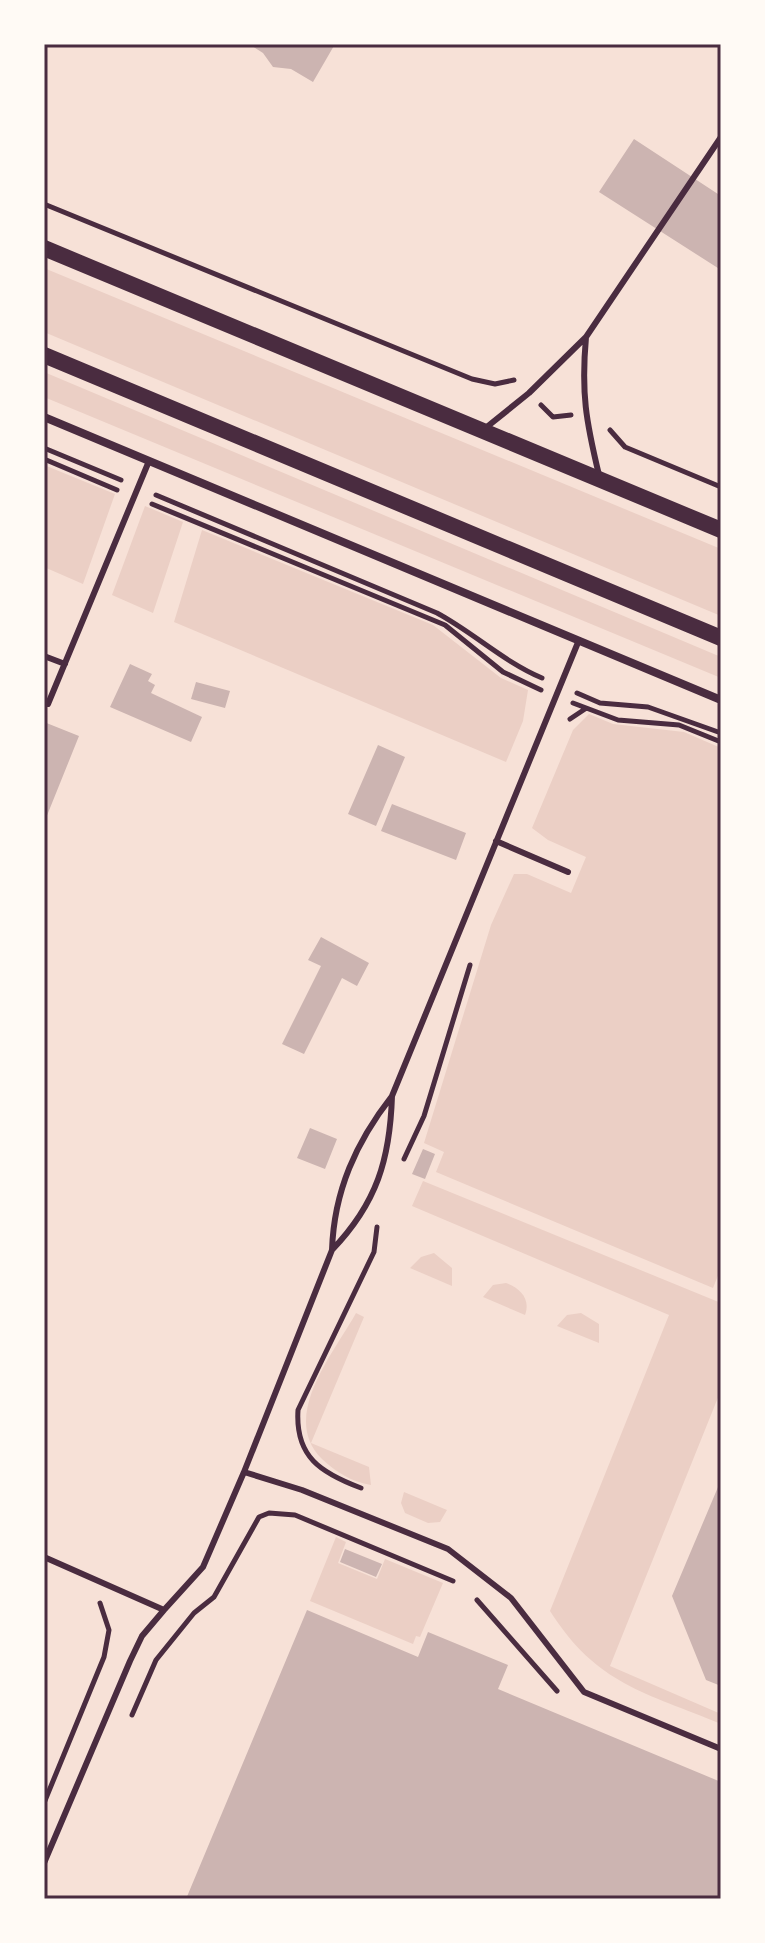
<svg xmlns="http://www.w3.org/2000/svg" width="765" height="1943" font-family="'Alegreya Sans',sans-serif">
	<style>
		.green { fill: #ebcfc5 }
		.building { fill: #ccb4b1 }
		.lines { fill: none; stroke-linecap: round; stroke-linejoin: round }
		.path { stroke: #4a2c40; stroke-width: 5 }
		.service { stroke: #4a2c40; stroke-width: 6 }
		.minor { stroke: #4a2c40; stroke-width: 8 }
		.secondary { stroke: #4a2c40; stroke-width: 16 }
		.neatline { fill: none; stroke: #4a2c40; stroke-width: 3 }
	</style>
	<rect width="100%" height="100%" fill="#f7e1d7"/>
	<path class="green" d="M44,268L721,549V616L44,332Z
		M44,372L721,657V678L44,397Z
		M44,465L115,494L83,584L44,567Z
		M145,506L183,522L153,613L112,595Z
		M202,530L433,625L501,678L528,690L523,721L506,762L174,622Z
		M589,714L613,724L684,732L721,748V1268L713,1288L436,1172L444,1152L424,1143L491,925L514,874H527L571,893L586,857L548,840L532,828L573,730Z
		M423,1181L721,1303V1390L610,1666L721,1714V1724C645,1692 597,1685 550,1611L669,1315L412,1206Z
		M434,1253L452,1268V1286L410,1268L421,1257Z
		M506,1283C520,1288 531,1299 525,1315L483,1297L493,1285Z
		M356,1313L364,1317L311,1443L369,1467L371,1485C352,1482 336,1472 322,1459C279,1417 334,1353 356,1313Z
		M581,1313L599,1324V1343L557,1326L567,1315Z
		M404,1492L447,1510L440,1522L428,1523L405,1513L401,1503Z
		M336,1537L346,1542L338,1563L377,1579L385,1559L443,1583L420,1637L416,1636L413,1644L310,1601Z"/>
	<path class="building" d="M249,44H335L313,82L291,69L273,67L263,53Z
		M634,139L721,196V270L599,192Z
		M130,664L152,674L148,681L155,685L151,693L202,717L191,742L110,707Z
		M196,682L230,691L225,708L191,699Z
		M44,722L79,736L44,823Z
		M378,745L405,757L376,826L348,814Z
		M392,804L466,833L456,860L381,831Z
		M321,937L369,963L357,986L342,978L304,1054L282,1044L321,966L308,960Z
		M310,1128L337,1139L325,1169L297,1158Z
		M423,1149L435,1154L425,1179L412,1174Z
		M721,1480V1686L706,1680L672,1596Z
		M345,1549L382,1564L376,1577L340,1562Z
		M307,1610L418,1657L428,1632L508,1665L498,1689L721,1782V1899H186Z"/>
	<g class="lines">
		<path class="path" d="M44,204L472,379L495,384L514,380
			M541,405L553,417L571,415
			M610,430L625,447L721,487
			M44,448L121,480
			M44,459L117,490
			M156,495L437,613C474,633 504,662 542,678
			M152,504L445,625L503,672L541,690
			M577,693L600,703L648,707L721,733
			M573,703L618,720L679,725L721,742
			M570,719L585,709
			M404,1159L424,1116L470,965
			M361,1488C321,1473 295,1457 298,1410L374,1252L377,1227
			M477,1600L557,1691
			M132,1715L156,1660L194,1613L214,1597L259,1517L269,1513L295,1515L453,1581
			M44,1803L104,1657L109,1630L100,1603"/>
		<path class="service" d="M586,337C581,393 586,421 599,475
			M483,430L529,393L586,337L721,137
			M44,656L65,664
			M48,704L149,461
			M496,841L568,872
			M332,1250C377,1203 390,1159 392,1096
			M244,1472L332,1250C334,1191 356,1142 392,1096L579,640
			M44,1557L164,1610L203,1567L244,1472L302,1490L448,1549L511,1598L584,1692L721,1749
			M44,1863L130,1661L142,1636L164,1610"/>
		<path class="minor" d="M44,417L721,700"/>
		<path class="secondary" d="M44,248L721,530
			M44,355L721,638"/>
	</g>
	<rect width="765" height="1943" fill="none" stroke="#fffaf5" stroke-width="92"/>
	<rect x="46" y="46" width="673" height="1851" class="neatline"/>
</svg>
